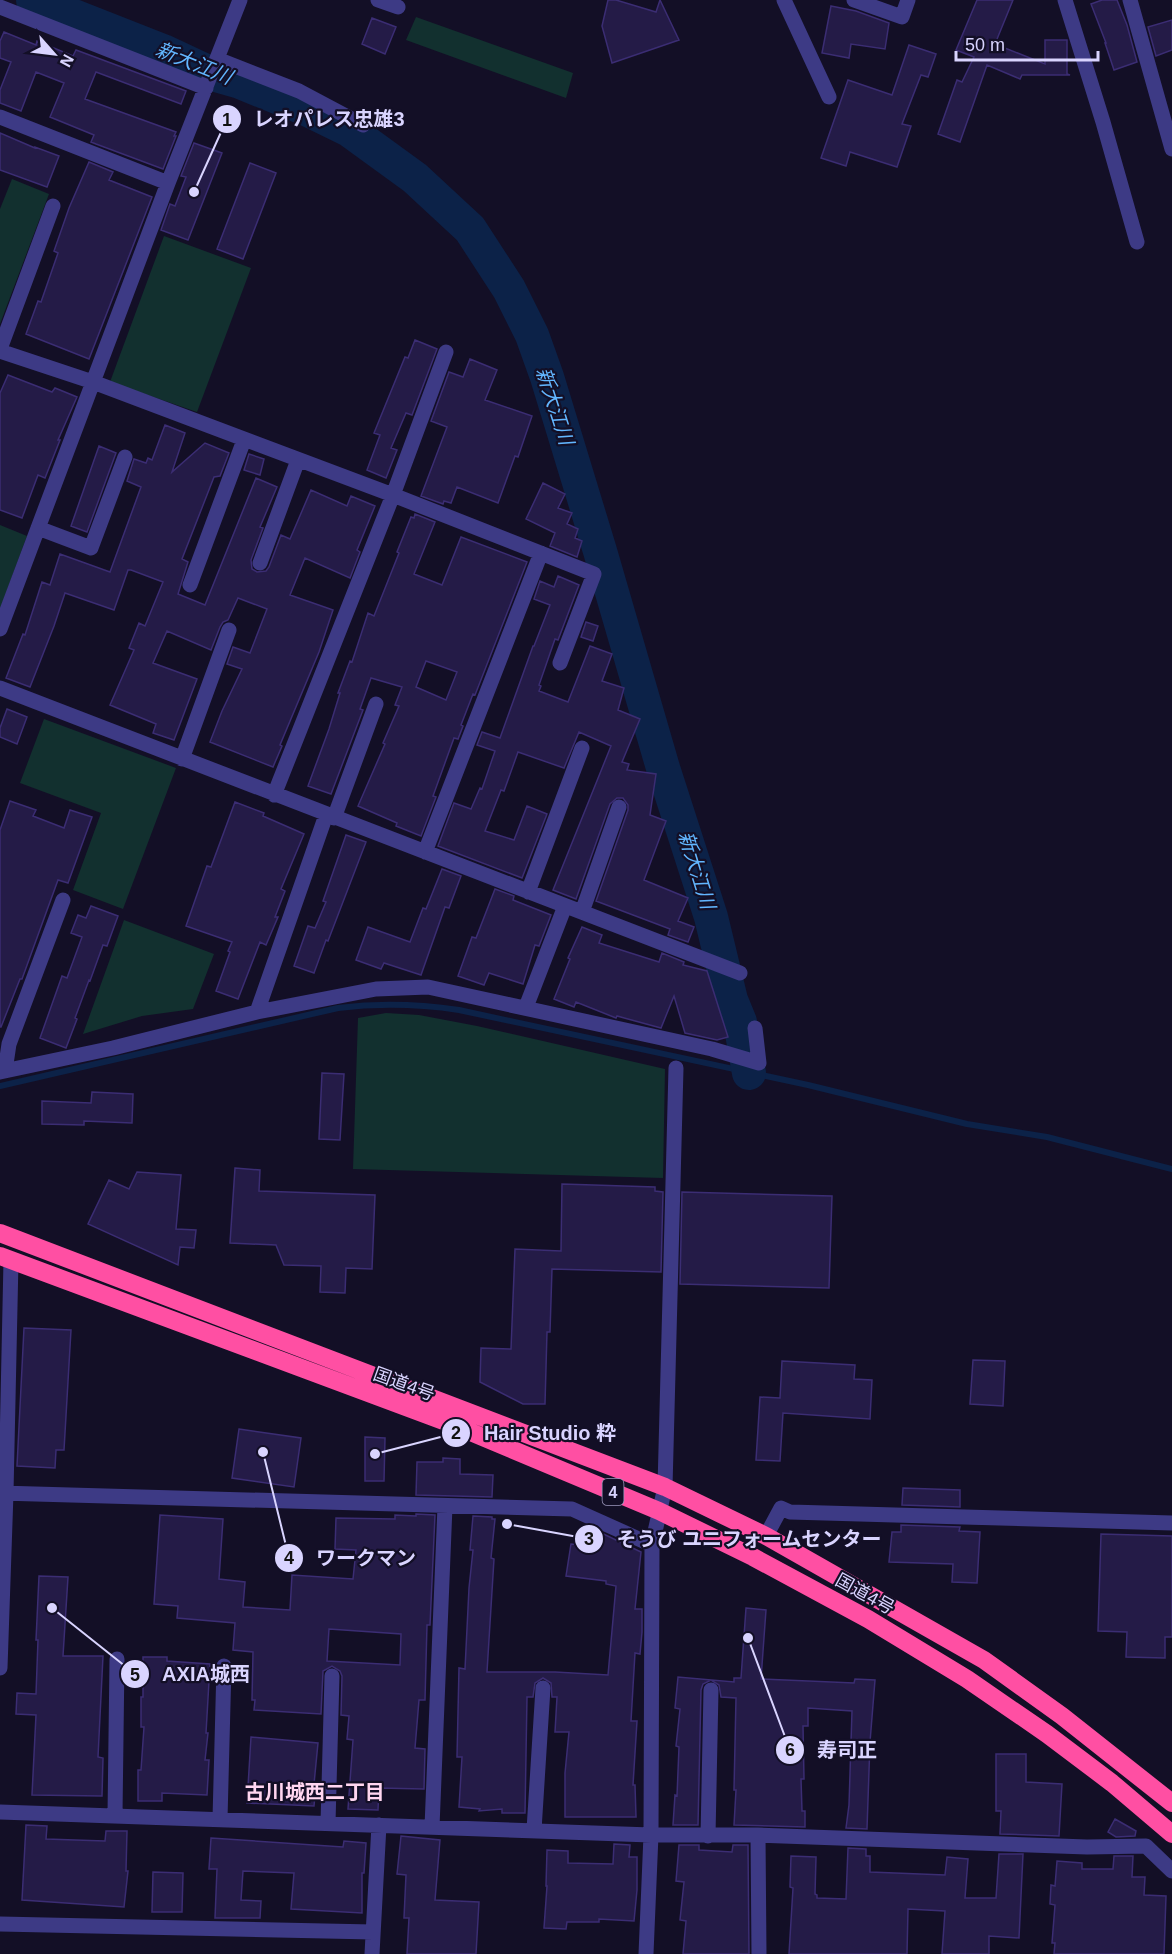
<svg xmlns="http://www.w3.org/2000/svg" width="1172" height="1954" font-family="Arial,'Noto Sans JP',sans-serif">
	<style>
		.green { fill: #12302f }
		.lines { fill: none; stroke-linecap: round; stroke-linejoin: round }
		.stream { stroke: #0c2248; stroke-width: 6 }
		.river { stroke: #0c2248; stroke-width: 34 }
		.building { fill: #241b47; stroke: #3b2d73; stroke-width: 1.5; fill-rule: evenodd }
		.minor { stroke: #3d3a85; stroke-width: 15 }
		.highway { stroke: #ff4fa3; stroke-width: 18 }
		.labels { text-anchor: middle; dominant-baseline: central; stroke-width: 4.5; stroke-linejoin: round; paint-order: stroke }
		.shield { fill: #130f26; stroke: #9e99be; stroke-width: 1.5 }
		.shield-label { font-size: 16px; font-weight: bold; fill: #d9d4ff }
		.street-label { font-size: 18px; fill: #d9d4ff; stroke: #130f26 }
		.water-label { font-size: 20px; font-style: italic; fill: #62b6ff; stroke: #130f26 }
		.neighbourhood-label { font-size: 20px; font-weight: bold; fill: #ffd6f0; stroke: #130f26 }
		.leader { fill: none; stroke: #d9d4ff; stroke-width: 2 }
		.callout-dot { fill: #d9d4ff; stroke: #130f26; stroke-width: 2 }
		.mark-label { font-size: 18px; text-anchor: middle; font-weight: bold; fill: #111 }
		.callout-label { font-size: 20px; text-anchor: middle; font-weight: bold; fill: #d9d4ff; stroke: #130f26; stroke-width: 4.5; stroke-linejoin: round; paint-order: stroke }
	</style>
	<rect width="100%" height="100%" fill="#130f26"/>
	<path class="green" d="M416,17L573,73L566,98L406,40Z
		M12,179L49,194L0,324V209Z
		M164,236L251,268L197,412L110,382Z
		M0,525L27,536L0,609Z
		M44,719L176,768L123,909L73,890L101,813L20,783Z
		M124,920L214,954L193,1009L142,1016L83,1034Z
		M386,1013L419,1015L477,1026L665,1069L663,1178L353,1169L358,1018Z"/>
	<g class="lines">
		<path class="stream" d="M0,1086L338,1008C379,1003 418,1004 459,1010L808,1085L967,1124L1047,1137L1172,1169"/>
		<path class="river" d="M33,0L163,51L212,74L240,82L306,109L349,130L415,178L470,229L509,289L532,335L547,377L600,551L663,768L711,917L731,1000L740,1022L749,1073"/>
	</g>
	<path class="building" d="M608,0H616L656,12L660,0L679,40L612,63L602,26Z
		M977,0H1013L995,44L1045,64V40H1067V74L1070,75H1022L1020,79L987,65L960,142L938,134L957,80L962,82L974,57L956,50Z
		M1102,0H1117L1127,25L1137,62L1114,70L1105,43H1106L1091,4Z
		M831,6L856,11L889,23L885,49L851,44L849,58L822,53Z
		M372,18L396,27L385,54L362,44Z
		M1172,20V50L1156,56L1148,27Z
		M4,32L36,45L37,41L73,56L76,50L186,91L181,104L96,72L85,99L176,132L174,136H176L163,169L96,144L91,142L94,135L50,117L64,83L36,72L21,111L0,103V90L11,62L0,58V41Z
		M909,45L936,54L928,77L921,75L902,124L911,126L897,167L850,152L846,166L821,158L848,80L892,95Z
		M0,133L35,148V147L59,156L47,187L0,170Z
		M194,143L222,153L188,240L161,230L170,204L175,206L186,177L181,176Z
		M89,162L113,172L109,180L152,197L89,359L26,334L38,301L41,302L58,253L54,251L69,208Z
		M250,163L276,173L243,259L217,249Z
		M415,340L437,349L412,415L406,413L391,448L397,450L386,478L367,470L380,435L374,433L405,357L408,358Z
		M470,359L497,370L485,400L532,416L518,457L515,456L498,503L457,487L451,503L444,501L443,504L421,496L447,427L431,421L449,372L463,377Z
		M8,375L52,392L55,388L77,397L58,440H60L45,478L38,475L22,518L0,510V393Z
		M165,425L185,433L172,472L205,443L229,453L220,476L214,477L182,559L188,562L178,594L205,605L256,478L277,487L260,527L263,528L251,560L252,569L257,572L266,571L269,567L281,535L290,539L311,490L347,506L351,496L375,506L357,550L360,552L350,578L305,558L290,595L333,610L319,652L280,745L282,746L273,767L210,742L222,711L242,669L227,664L233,647L250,653L267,609L238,598L228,620L223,622L220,627L211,650L167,631L153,663L197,679L174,740L153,733L156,724L110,705L134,650L129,648L139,623L145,626L163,582L131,570H128L114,610L65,593L54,626L30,687L6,678L23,634L25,635L42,582L50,585L60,554L110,572L141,487L127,481L134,459L146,463L148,458L152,460Z
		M99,446L116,453L87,532L71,526Z
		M249,454L264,459L260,475L244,470Z
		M543,483L565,494L558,508L572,513L567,524L578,529L575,538L582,541L577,557L550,546L555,533L526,519Z
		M415,514L435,522L414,574L442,585L461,537L527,562L475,695L473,694L461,725L463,726L458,739L454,738L433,796L436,797L421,836L396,826L397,823L358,806L385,744L383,743L399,706L395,705L402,687L371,678L360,709L363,710L331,794L308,786L329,729L340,693H338L350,661L352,662L368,613L374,616L399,553L397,552L411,517L414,518ZM426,661L457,672L446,700L416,687Z
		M558,576L579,585L558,640L555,639L539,685L541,686L539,691L568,702L590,646L612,654L602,681L624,688L618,710L640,719L622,762L629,764L627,770L656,774L650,815L666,821L644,880L688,898L678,921L694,927L688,942L668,935L670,929L596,901L628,810V805L623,798H617L610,804L576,899L553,890L611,746L579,732L564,768L518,752L504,791L501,790L485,831L514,840L527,806L547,814L522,878L438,846L454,803L471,809L480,788L482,789L495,751L477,745L482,732L500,738L533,646H534L550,605L534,599L540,581L554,587Z
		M586,622L598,626L593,641L581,637Z
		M7,709L27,717L17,744L0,737V728Z
		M10,801L36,810L33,816L64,828L70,810L92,817L68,883L58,880L22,979H20L1,1027H0V830Z
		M235,802L264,813L263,816L304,834L281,889L285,891L275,917H278L266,945L260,942L238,999L216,991L230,952L228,951L232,942L186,926L207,866L211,867Z
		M346,835L366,842L328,941L326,940L314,973L294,966L308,926L315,928L326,902L323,901Z
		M442,869L461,876L449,908L445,907L421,975L384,963L381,969L356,960L368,927L410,942L423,908L426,909Z
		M495,889L514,896L513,900L551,915L539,946L535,945L523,984L489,973L484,985L458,976L472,937L476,938Z
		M91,906L118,916L107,946L103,945L90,981L89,980L75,1018L77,1019L66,1048L40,1038L62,976L67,978L82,937L71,933L78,915L86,918Z
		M582,927L602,935L599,943L659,962L662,953L684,962L683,965L707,971L728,1037L717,1040L685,1033L674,996L661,1028L617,1016L616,1018L576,1002L574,1007L554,999L570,959L568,958Z
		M322,1073L344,1074L340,1140L319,1139Z
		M92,1092L133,1094L132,1123L84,1121V1125L42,1124V1101L91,1103Z
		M235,1168L260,1170L259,1191L375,1195L372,1269L346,1268L345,1293L320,1292L321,1266L284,1265L276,1245L230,1243Z
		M137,1172L181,1175L176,1229L196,1230L194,1248L180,1247L178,1265L88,1224L109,1180L129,1189Z
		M562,1184L655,1187V1191L663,1192L661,1272L552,1269L550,1332H547L545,1404H523L480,1382L481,1348L511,1349L515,1249L561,1251Z
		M682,1192L832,1196L829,1288L680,1284Z
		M24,1328L71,1330L64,1450H56L55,1468L17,1466Z
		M973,1360L1005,1361L1003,1406L970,1404Z
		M782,1361L855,1365L854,1379L872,1380L870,1419L783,1413L780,1461L756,1460L760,1397L780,1398Z
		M239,1429L301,1438L294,1487L232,1478Z
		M365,1437L385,1438L384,1481H365Z
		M443,1458L460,1459V1474L493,1475L492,1497L416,1495L417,1462H443Z
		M903,1488L960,1490V1507L902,1505Z
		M416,1514L435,1515L430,1625H427L425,1700H419L415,1748L425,1749L424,1789L379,1788L378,1810L348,1809L353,1740L347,1739L349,1716L341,1715L342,1676L340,1671L332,1666L323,1671L321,1714L254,1710L255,1700H252L253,1652L233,1650L235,1623L177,1618L178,1606L154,1604L160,1515L223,1519L219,1579L245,1582L243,1607L290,1610L292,1575L353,1579L356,1550L335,1549L336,1518L395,1519V1515L416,1516ZM329,1629L401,1634L400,1665L327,1661Z
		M473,1516L492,1517V1519H495L491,1558L494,1559L487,1672H555L608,1675L616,1586L606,1584V1581L566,1576L571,1544L583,1545L591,1528L641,1552L635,1609H642V1632L640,1654L635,1653L631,1721H637L633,1785H635L636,1817H565V1773L569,1732H555L557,1697H552L551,1683L543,1678L535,1683L533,1697H527L525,1813H502V1809L479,1811L480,1809L459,1807L462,1757H457L459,1668L465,1669L469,1588L473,1550H470Z
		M901,1525L960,1527L959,1531L980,1532L977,1583L952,1582L953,1564L889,1562L892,1532H901Z
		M1101,1534L1172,1536V1637H1165V1658L1126,1657L1127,1632L1098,1631Z
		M39,1576L68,1577L63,1656H103L98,1757L103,1758L102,1796L32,1795L36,1715L16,1714L17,1693L36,1694L38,1640H36Z
		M746,1608L766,1610L761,1679L854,1683L855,1679L875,1680L870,1742L867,1829L846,1828L849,1805L852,1711L808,1708V1726H803L804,1779H801L802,1811H805V1827L734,1825L736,1790H734L736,1698L721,1697L719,1685L711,1680L703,1684L701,1690L698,1825H673L675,1795L677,1796L679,1747L676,1746L680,1709L675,1708L678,1677L734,1682V1678H741Z
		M143,1657H167V1661L210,1664L206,1733H208L205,1760H209L207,1795L162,1793V1801H138V1770H141L144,1727H141V1697H143Z
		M251,1737L318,1743L314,1784H316L314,1806L247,1803Z
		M996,1754H1026V1782L1062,1784L1059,1836L1000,1834L1001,1811H996Z
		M1115,1819L1136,1831L1135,1836L1116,1837L1108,1832Z
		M26,1825L47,1826L46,1839L105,1841L106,1831H127L126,1871H128L124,1907L22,1900Z
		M401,1836L440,1840L435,1900L479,1902L476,1954H407L409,1918H404L406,1875L397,1874Z
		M211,1838L343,1847L344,1841L366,1843L364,1873H362V1913L291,1909L294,1873L243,1871L241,1900L261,1901L260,1918H215L217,1869H209Z
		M614,1844L630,1845L629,1857H637V1890L634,1921L599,1919V1922H567L566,1929L544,1928L547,1886H546L547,1850L568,1851V1863L613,1864Z
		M679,1845H699V1850L732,1852L733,1845H748L749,1954H683L686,1921L680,1920L684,1882L676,1881Z
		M848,1848L866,1849V1856H870V1872L945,1875L947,1857L968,1859L965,1898H996L999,1854H1023L1019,1938L989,1936V1954H942L945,1911L908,1909L907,1954H789L793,1888L790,1887L791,1856L816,1857L815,1894L817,1895V1898L846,1899Z
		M1114,1856H1133L1132,1877H1145L1144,1895L1166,1896L1164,1954H1054L1055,1943H1052L1055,1905L1050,1904L1051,1885L1055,1886L1057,1861L1082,1863V1869H1113Z
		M153,1872L183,1873L182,1912H152Z"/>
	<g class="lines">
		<path class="minor" d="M378,0L398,7
			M784,0L829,97
			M854,0L902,17L908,0
			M1065,0L1103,122L1137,242
			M1130,0L1172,149
			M0,7L206,88
			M217,59L299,91L363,125
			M0,117L168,183
			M0,349L53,206
			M0,351L93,382L393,495L594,574L560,663
			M38,528L91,548L125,457
			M260,563L298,460
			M190,585L244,440
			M0,629L168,183L240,0
			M0,688L740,973
			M182,759L229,630
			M274,795L393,495L446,352
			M334,818L376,704
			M425,852L541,553
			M528,892L582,748
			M582,912L619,807
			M526,1007L565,906
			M257,1012L326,815
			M5,1071L9,1044L63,900
			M0,1072L113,1048L257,1012L376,989L428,987L712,1049L759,1063L755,1028
			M0,1493L572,1509L652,1545
			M766,1536L781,1508L790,1512L1172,1523
			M0,1668L6,1493L11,1260
			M0,1812L651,1835H758L1087,1847L1146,1846L1172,1871
			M115,1815L117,1659
			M220,1819L224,1666
			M328,1823L332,1676
			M432,1827L445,1506
			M534,1830L543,1688
			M758,1835L759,1954
			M708,1836L711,1690
			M0,1924L373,1932
			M372,1954L379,1825
			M646,1954L651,1835L652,1545L665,1487L676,1068"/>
		<path class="highway" d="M0,1233L665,1487L766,1536L984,1660L1062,1716L1172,1803
			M0,1256L449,1423L659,1511L753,1557L868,1619L967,1679L1047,1734L1112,1783L1172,1834"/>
	</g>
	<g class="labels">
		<rect class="shield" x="602.5" y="1479" width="21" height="26" rx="4.5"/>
		<g class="shield-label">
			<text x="613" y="1492">4</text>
		</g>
		<g class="street-label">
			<text transform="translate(404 1384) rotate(20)">国道4号</text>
			<text transform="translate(865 1594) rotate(29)">国道4号</text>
		</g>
		<g class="water-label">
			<text transform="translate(194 63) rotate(22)">新大江川</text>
			<text transform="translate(555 406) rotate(72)">新大江川</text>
			<text transform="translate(697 870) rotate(73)">新大江川</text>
		</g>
		<g class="neighbourhood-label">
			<text x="315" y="1792">古川城西二丁目</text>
		</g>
	</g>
	<path class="leader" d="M194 192L227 119M375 1454L456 1433M507 1524L589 1539M263 1452L289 1558M52 1608L135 1674M748 1638L790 1750"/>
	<g class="callout-dot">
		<circle cx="194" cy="192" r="6"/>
		<circle cx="375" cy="1454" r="6"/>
		<circle cx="507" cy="1524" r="6"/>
		<circle cx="263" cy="1452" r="6"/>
		<circle cx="52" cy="1608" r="6"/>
		<circle cx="748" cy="1638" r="6"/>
		<circle cx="227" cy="119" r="15"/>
		<circle cx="456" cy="1433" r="15"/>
		<circle cx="589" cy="1539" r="15"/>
		<circle cx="289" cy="1558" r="15"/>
		<circle cx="135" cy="1674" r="15"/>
		<circle cx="790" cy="1750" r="15"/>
	</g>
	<g class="mark-label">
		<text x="227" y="126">1</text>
		<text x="456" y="1439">2</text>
		<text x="589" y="1545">3</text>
		<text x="289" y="1564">4</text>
		<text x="135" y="1681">5</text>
		<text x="790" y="1756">6</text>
	</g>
	<g class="callout-label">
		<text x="329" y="126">レオパレス忠雄3</text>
		<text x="550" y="1440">Hair Studio 粋</text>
		<text x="749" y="1546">そうび ユニフォームセンター</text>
		<text x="366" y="1565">ワークマン</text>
		<text x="206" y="1681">AXIA城西</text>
		<text x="847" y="1757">寿司正</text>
	</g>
	<g transform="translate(54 54) rotate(118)" stroke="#130f26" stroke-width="4.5" paint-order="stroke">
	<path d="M0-4.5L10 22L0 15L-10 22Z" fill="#d9d4ff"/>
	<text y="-9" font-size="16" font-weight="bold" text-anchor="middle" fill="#d9d4ff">N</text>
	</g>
	<path d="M956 51v9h142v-9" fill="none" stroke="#d9d4ff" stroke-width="3"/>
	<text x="965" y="51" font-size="18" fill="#d9d4ff" stroke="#130f26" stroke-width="4.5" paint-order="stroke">50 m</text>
</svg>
